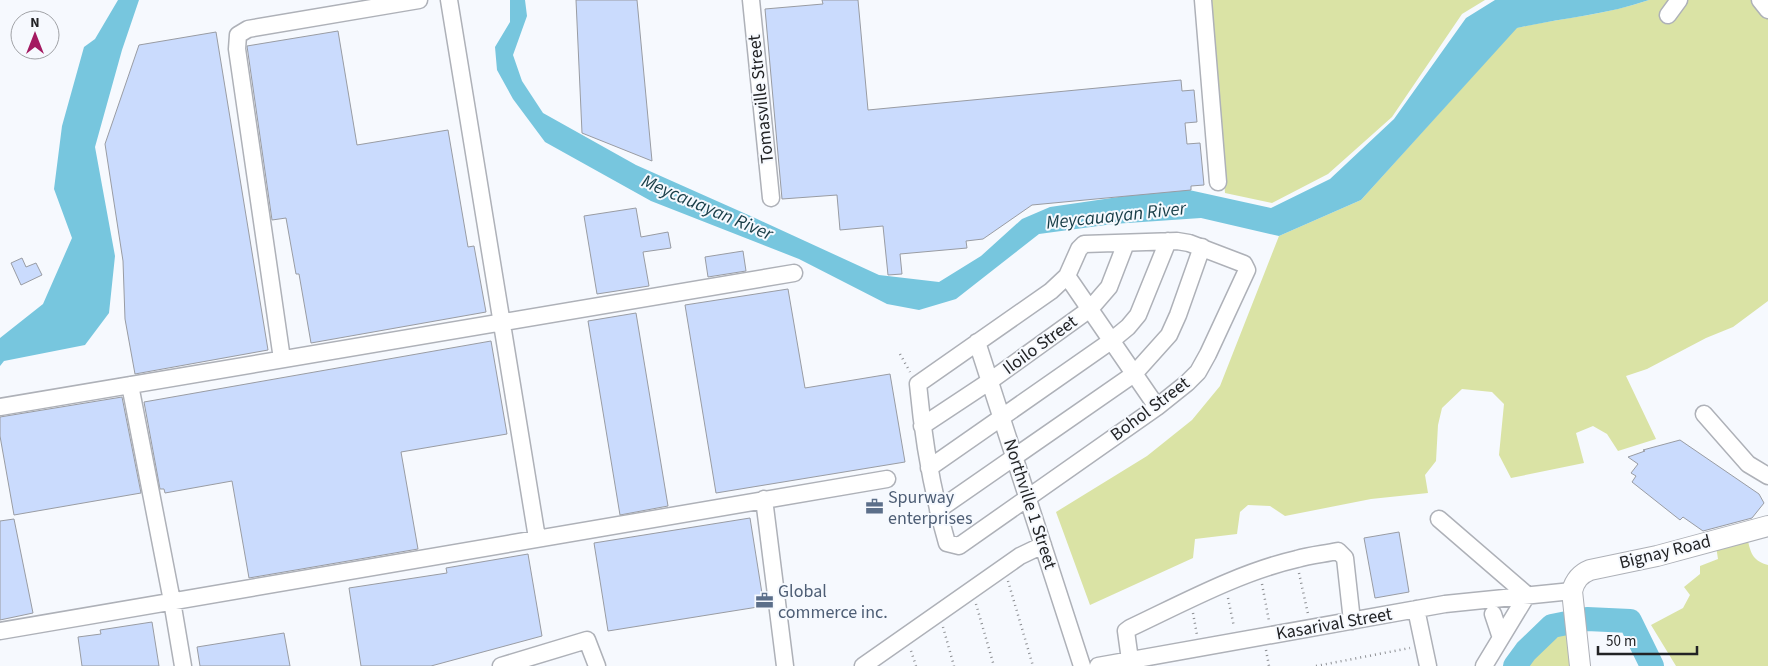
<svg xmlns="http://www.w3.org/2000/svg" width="1768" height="666" font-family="'Source Sans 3',sans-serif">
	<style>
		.green { fill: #dae3a5 }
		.water { fill: #77c6de }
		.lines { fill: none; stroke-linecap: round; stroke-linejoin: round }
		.river { stroke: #77c6de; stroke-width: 24 }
		.building { fill: #cadbfd; stroke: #999ca3 }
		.minor-casing { stroke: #aeb1b8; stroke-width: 19 }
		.major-casing { stroke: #aeb1b8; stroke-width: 22 }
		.path { stroke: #8c8e92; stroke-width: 2.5; stroke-dasharray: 1 4; stroke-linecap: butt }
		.minor { stroke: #fff; stroke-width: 16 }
		.major { stroke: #fff; stroke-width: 20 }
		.labels { text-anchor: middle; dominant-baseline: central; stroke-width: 4; stroke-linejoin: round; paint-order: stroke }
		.street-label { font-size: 18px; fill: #222325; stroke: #f6f9fe }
		.service-label { font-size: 18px; fill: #4e5e75; stroke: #f6f9fe; text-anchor: start }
		.water-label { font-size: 19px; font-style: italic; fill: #183d47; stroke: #f6f9fe }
	</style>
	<rect width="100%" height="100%" fill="#f6f9fe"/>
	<path class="green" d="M1210,0H1485L1462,14L1392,117L1328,174L1272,203L1225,193Z
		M1649,0H1768V301L1733,327L1706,338L1647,369L1626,376L1656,439L1618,451L1607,434L1593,426L1576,433L1584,463L1511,478L1499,455L1504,404L1492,392L1462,389L1442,408L1438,425L1436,461L1425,475L1428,493L1371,499L1285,516L1270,506L1248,505L1240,512L1237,534L1195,539L1193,558L1090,605L1056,512L1147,456L1192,420L1220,386L1279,236L1361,200L1516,28C1561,18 1606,15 1649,0Z
		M1748,541C1751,555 1754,561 1768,565V666H1676L1651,625L1683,608L1690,595L1684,587L1700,574V566L1718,559L1716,546Z
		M1566,630L1573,666H1521L1530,655L1554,632Z"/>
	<path class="water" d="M118,0H139L122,50L95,147L115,256L109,313L85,345L4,361L0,366V338L43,304L72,238L54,189L62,126L84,47L95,39Z
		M510,0H525L527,16L513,55L522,81L543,113L636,165L755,218L879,275L939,282L981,256L1022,219L1050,207L1180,188L1271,208L1330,179L1394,119L1466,18L1495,0H1649C1606,15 1561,18 1517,28L1361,200L1279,236L1201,218L1113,224L1039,234L956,299L919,310L887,304L799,259L651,201L545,142L513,99L497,70L495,47L510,22Z"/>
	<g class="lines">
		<path class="river" d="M1515,666L1526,651L1552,626L1587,619L1630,621L1652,666"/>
	</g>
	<path class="building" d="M576,0H637L652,161L582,133Z
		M822,0H858L868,110L1181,80L1182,91L1194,90L1197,122L1185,123L1187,144L1200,143L1204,185L1191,186V190L1032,205L983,239L966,241L967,248L900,254L902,274L888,275L883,226L840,230L837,195L782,199L765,9L823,4Z
		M338,31L357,145L448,130L468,247L474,246L486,312L311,343L299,274H296L286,218L272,220L247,46Z
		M216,32L268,350L135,374L125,319L123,261L105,144L139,45Z
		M636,208L641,237L668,232L671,248L643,252L649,286L597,294L584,216Z
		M743,251L746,271L708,277L705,257Z
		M22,258L26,267L36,263L42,275L21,285L11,263Z
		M788,289L805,388L890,374L905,462L716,493L685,305Z
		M636,313L668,506L620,515L588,321Z
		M491,341L507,434L401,452L418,549L249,578L232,481L165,493L164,489H160L144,402Z
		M122,397L141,493L14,515L0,436V417Z
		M1680,440L1759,494L1764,503L1752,518L1703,531L1683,517L1680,520L1632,482L1636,476L1631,473L1638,464L1628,457L1645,451L1643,450Z
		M750,518L764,606L608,631L594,543Z
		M14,519L33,613L0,620V521Z
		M1399,532L1409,592L1375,598L1364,538Z
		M528,554L542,636L431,666H361L349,588L447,573L446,568Z
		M152,622L159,666H82L78,637L101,634L100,630Z
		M284,633L290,666H200L197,647Z"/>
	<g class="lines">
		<defs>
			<path id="minor" d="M449,0L537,538
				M751,0L771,198
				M1203,0L1218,182
				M1760,0L1768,10
				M1668,15L1679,0
				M1177,241L1189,243L1244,264L1247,270L1208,354L1198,372L1187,383L1157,407L959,546L947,543C932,491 923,438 918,384L1051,291L1067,276L1079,249L1084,244Z
				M1067,276L1157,407
				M977,342L1082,666
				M282,359L237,49L238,35L248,29L419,0
				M130,385L172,601L183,666
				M0,407L794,273
				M1704,414L1748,464L1768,476
				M922,426L990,381L1090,309L1109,287L1126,243
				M929,468L1111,341L1128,327L1138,315L1168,241
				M764,499L785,666
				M938,510L1134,374L1169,335L1178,315L1202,247
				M1439,519L1527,595L1484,666
				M1416,609L1428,666
				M1493,614L1501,638
				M0,631L887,479
				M1130,660L1126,631L1130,628C1183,603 1240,572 1297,559C1310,555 1324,554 1338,551L1345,558L1352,621
				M501,666L587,640L597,666
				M863,666L1020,556L1043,545
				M1098,666L1445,604L1572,591"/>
			<path id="major" d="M1580,666L1572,591C1575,580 1580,574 1590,570L1657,556L1768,526"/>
		</defs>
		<use href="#minor" class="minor-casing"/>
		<use href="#major" class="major-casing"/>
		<path class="path" d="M900,354L910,372
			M1299,573L1308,614
			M1008,581L1033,666
			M1262,584L1269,621
			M1228,598L1234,627
			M976,604L994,666
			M1193,613L1197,635
			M943,627L954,666
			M1266,650L1269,666
			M911,651L916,666
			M1316,666L1410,648"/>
		<use href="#minor" class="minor"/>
		<use href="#major" class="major"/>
	</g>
	<defs>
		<symbol id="office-bare" viewBox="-9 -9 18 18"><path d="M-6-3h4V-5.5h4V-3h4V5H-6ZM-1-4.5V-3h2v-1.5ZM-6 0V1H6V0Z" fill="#5c6f8a" stroke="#f6f9fe" stroke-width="2.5" paint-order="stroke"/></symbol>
	</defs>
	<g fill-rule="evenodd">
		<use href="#office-bare" x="862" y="494" width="25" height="25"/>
		<use href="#office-bare" x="752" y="588" width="25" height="25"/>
	</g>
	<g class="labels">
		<g class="street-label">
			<text transform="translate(761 99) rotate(-96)">Tomasville Street</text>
			<text transform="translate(1040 345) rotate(-36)">Iloilo Street</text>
			<text transform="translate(1150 409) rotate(-37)">Bohol Street</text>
			<text transform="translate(1030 504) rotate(72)">Northville 1 Street</text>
			<text transform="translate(1665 552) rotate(-14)">Bignay Road</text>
			<text transform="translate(1334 624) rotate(-10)">Kasarival Street</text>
		</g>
		<g class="service-label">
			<text x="888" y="497">Spurway<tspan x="888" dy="21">enterprises</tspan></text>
			<text x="778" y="591">Global<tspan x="778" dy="21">commerce inc.</tspan></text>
		</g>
		<g class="water-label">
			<text transform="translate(707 208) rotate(23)">Meycauayan River</text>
			<text transform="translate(1116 216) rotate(-6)">Meycauayan River</text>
		</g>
	</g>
	<g transform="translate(35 35)"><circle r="24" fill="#f6f9fe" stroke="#a1a3a7"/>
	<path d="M0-4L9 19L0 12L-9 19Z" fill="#a41a61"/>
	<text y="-8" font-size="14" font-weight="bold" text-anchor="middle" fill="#222325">N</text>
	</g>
	<path d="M1598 646v8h99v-8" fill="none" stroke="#222325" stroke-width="2.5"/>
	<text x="1606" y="646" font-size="15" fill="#222325" stroke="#f6f9fe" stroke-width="4" paint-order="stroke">50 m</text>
</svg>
